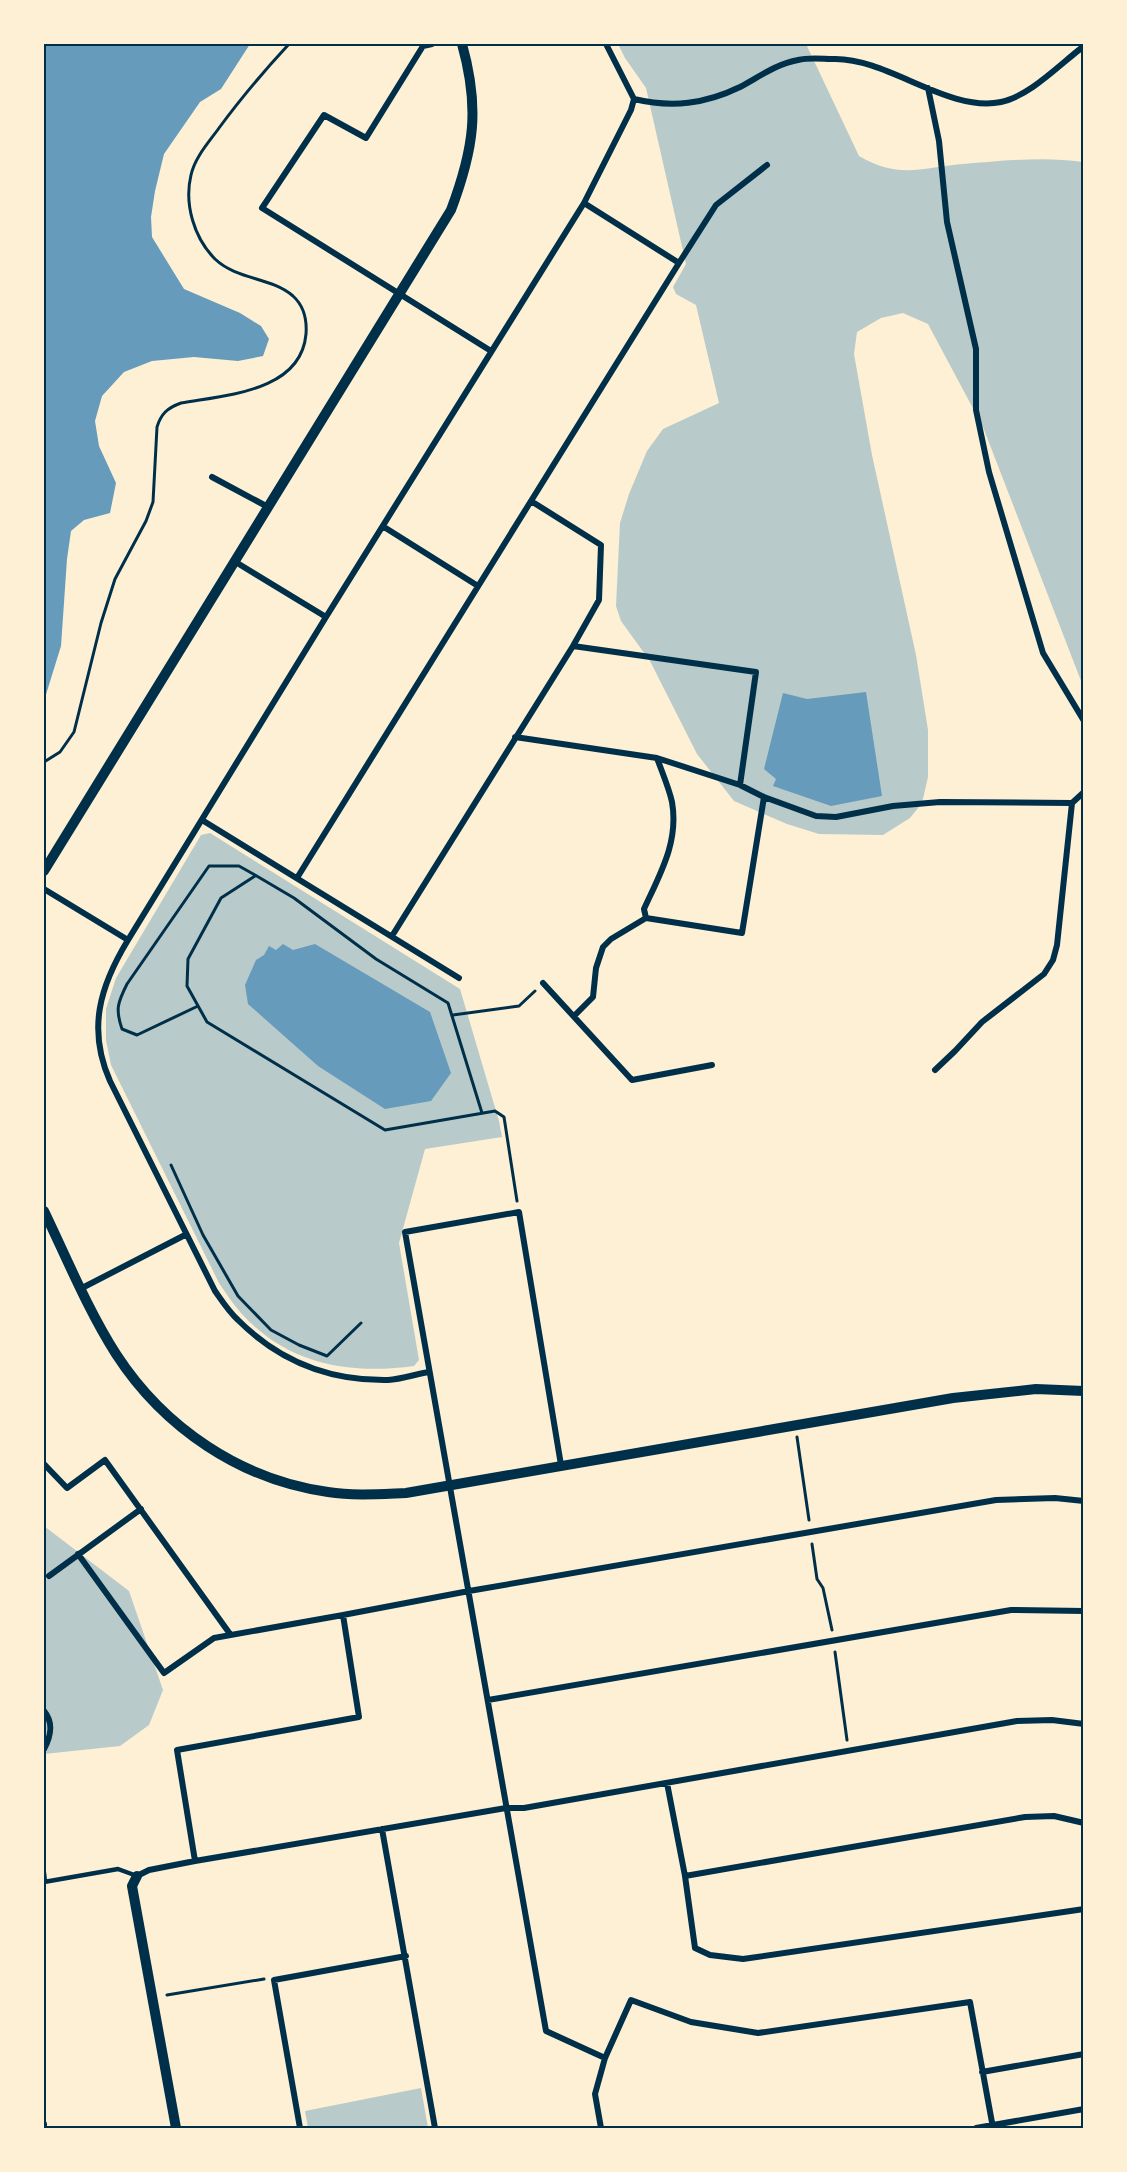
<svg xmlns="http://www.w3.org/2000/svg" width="1127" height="2172" font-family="'Work Sans',sans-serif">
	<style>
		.green { fill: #b9caca }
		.water { fill: #669bbc }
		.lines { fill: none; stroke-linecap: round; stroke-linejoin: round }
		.path { stroke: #003049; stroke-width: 3 }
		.service { stroke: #003049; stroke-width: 4.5 }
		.minor { stroke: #003049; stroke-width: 6 }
		.tertiary { stroke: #003049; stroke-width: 10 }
		.neatline { fill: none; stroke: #003049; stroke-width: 2 }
	</style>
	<rect width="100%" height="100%" fill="#fdf0d5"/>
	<path class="green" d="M618,44H806L859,156C898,179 921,168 963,164C1003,161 1043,156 1083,162V686L983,427L928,324L903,313L881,318L857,332L854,354L872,455L916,655L928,730V777L922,803L910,818L883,835L819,834L787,824L734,801L697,754L650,661L621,621L616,606L620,523L629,494L647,451L663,429L719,403L696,305L676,294L673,287L686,264L646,88L625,58Z
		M210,833L460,989L499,1121L502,1137L425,1149L399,1243L419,1360L414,1366C349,1375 287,1364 241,1313C233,1304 226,1293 219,1283L111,1065L106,1040V1009L116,978L201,835Z
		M44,1526L129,1591L163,1690L149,1725L120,1746L44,1754Z
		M421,2088L428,2128H308L305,2111Z"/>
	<path class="water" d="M44,44H250L221,89L200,102L164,154L155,191L151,217L152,237L184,289L240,313L261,326L269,339L263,356L238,361L194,357L152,361L124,372L102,396L95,421L99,446L116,483L110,513L84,520L71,531L67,559L61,646L44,701Z
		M866,692L882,796L831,806L773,786L776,779L764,769L783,693L807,699Z
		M283,944L293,950L315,944L430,1012L451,1073L431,1101L385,1109L318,1066L248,1004L245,985L256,960L264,955L269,946L276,950Z"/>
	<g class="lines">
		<path class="path" d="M44,762L60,752L74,732L101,623L115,579L146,521L153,502L157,427C161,414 167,408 181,403C225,395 301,392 306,334C307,320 304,306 293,296C271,277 237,280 215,259C194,238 184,204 191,175C195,157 209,142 219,128C241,98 264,71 289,44
			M255,876L221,898L188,959L187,986L207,1022L385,1130L495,1111L504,1117L517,1201
			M198,1006L137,1035L122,1029C115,1009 118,1002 127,984L209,866H239L255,875L294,898L376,959L448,1003L482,1113
			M453,1015L519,1006L535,991
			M171,1165L203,1235L238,1296L271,1330L299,1345L327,1356L361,1323
			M797,1437L809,1520
			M812,1544L817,1579L823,1588L832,1630
			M835,1652L847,1740
			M167,1995L264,1979"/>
		<path class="service" d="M44,1873L45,1882
			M44,1882L118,1869L137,1876"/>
		<path class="minor" d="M432,44L423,46L366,138L324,115L262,208L491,351
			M928,88L939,141L947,222L976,349V410L989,472L1043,653L1084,721
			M634,99C672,108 705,104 740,87C759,77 776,64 798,60C809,57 823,59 834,59C888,58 948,113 1001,102C1030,96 1060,64 1084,46
			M679,263L716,205L767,165
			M212,477L268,507
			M384,527L478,586
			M234,561L326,617
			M573,646L756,672L740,785
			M515,737L657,758L740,785L764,797L816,816L836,817L893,806L940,802L1072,803
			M657,758C662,772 669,788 672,802C679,842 660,874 644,909L646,918L742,933L764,797
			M202,820L459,978
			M297,878L531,501
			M44,889L128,940
			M392,936L573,646L599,600L601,545L531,501L679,263L584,203
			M543,983L632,1080L712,1065
			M574,1016L593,997L596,968L603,947L611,939L646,918
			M935,1070L955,1051L982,1022L1044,974L1053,960L1057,945L1072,803L1084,792
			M82,1288L185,1235
			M429,1372C416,1374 402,1379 388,1380C330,1381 279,1361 238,1320C229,1312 222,1301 215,1291L110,1081C87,1029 100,986 128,940L326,617L584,203L631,110L634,99L606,44
			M44,1464L67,1488L105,1460L230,1634
			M561,1465L519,1212L405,1232L546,2031L605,2058
			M78,1554L164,1673L214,1638L343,1615
			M49,1576L141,1509
			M488,1700L1011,1610L1084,1611
			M44,1711C54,1723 51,1736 44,1749
			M667,1783L685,1876L695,1948L710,1955L743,1959L1084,1909
			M382,1829L435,2128
			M195,1861L177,1750L359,1717L343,1615L469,1591L996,1500L1055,1498L1084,1501
			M137,1876L149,1870L195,1861L506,1808H524L1017,1721L1052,1720L1084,1724
			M685,1876L1025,1817L1054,1816L1084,1823
			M982,2072L1084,2054
			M44,2124V2128
			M300,2128L274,1980L406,1956
			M601,2128L595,2094L605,2058L631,2000L691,2022L758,2033L970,2002L993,2128
			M976,2128L1084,2109"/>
		<path class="tertiary" d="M44,871L451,210C474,149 480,108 462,44
			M44,1211C67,1259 88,1310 116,1354C164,1428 241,1480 328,1492C354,1496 380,1494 406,1493L953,1398L1036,1389L1084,1391
			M137,1876L132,1886L176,2128"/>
	</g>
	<rect width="1127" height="2172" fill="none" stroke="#fdf0d5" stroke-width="90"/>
	<rect x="45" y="45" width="1037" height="2082" class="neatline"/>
</svg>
